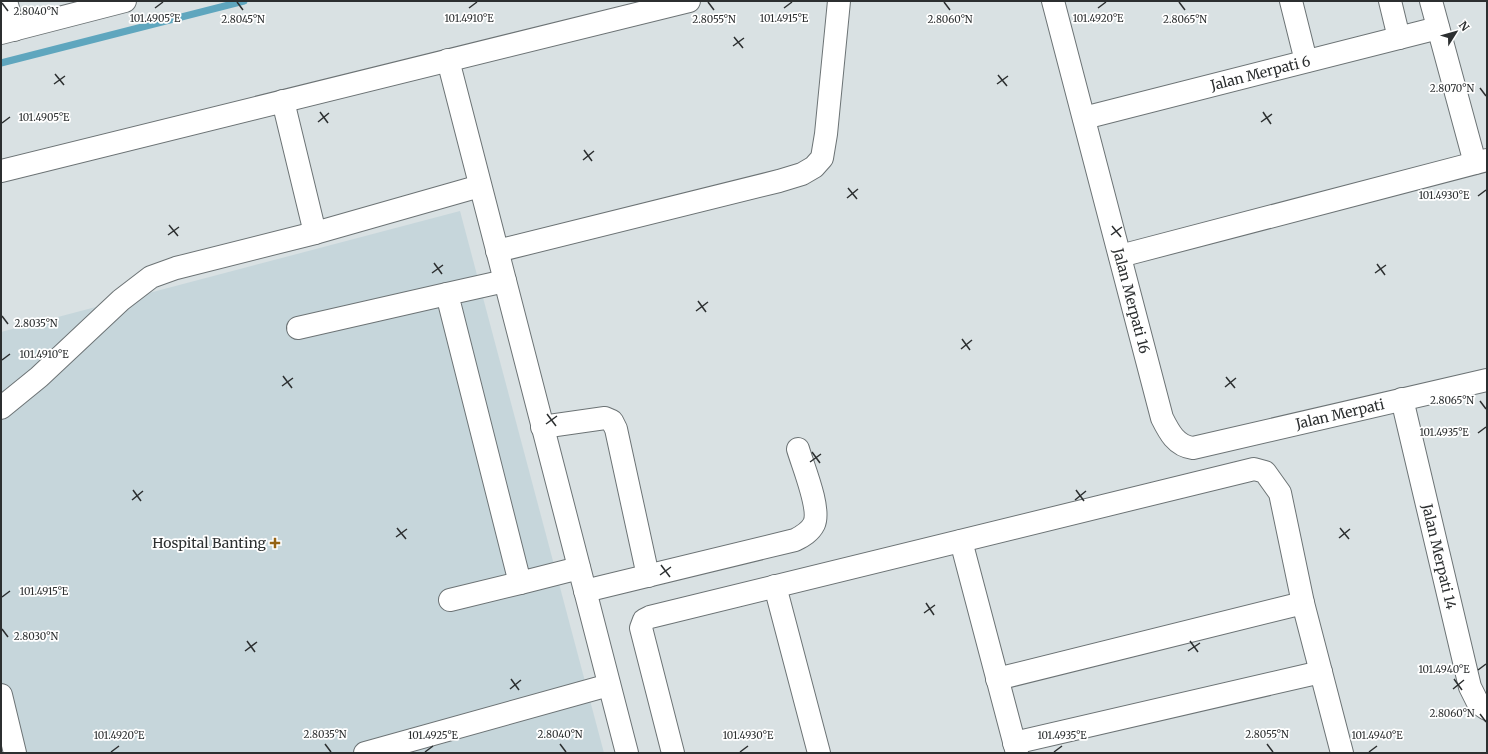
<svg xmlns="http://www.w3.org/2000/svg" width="1488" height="754" font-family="Merriweather,serif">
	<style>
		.built { fill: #c6d6db }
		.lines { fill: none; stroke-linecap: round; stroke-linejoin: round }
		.stream { stroke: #5fa6be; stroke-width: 7 }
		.minor-casing { stroke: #6c7375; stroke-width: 24 }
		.minor { stroke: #fff; stroke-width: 22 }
		.ticks { fill: none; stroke: #2c2f30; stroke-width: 1.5 }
		.poi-dot { fill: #946213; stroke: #fff; stroke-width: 1.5 }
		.labels { text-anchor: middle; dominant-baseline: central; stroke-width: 3.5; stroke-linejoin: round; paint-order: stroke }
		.street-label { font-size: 14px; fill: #2c2f30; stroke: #fff }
		.poi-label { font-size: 14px; fill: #2c2f30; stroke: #fff; text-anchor: end }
		.ticks-label { font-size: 10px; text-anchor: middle; fill: #2c2f30; stroke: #fff; stroke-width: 3.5; stroke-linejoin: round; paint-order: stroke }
	</style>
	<rect width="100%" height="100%" fill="#d9e1e3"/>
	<path class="built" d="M460,211L604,753H1V332Z"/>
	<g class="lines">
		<path class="stream" d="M1,63L244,1"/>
		<defs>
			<g id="minor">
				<path d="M6,1L14,30"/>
				<path id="s1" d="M1053,1L1162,418C1169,432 1176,446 1193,448L1487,380"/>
				<path d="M1291,1L1306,61"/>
				<path d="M1390,1L1399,38"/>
				<path d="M1431,1L1475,163"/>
				<path d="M1,33L125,1"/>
				<path d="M448,60L627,753"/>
				<path d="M283,101L315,233"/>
				<path id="s2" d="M1084,118L1438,28"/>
				<path d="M1,171L689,1"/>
				<path d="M497,251L779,181L802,174L814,167L822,158L826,134L839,1"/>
				<path d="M1120,256L1487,160"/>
				<path d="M505,281L447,294L520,583L579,568"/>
				<path d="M298,328L447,294"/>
				<path id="s3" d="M1402,399L1470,687L1478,703L1487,709"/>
				<path d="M1,408L39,377L121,300L151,277L176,268L315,233L480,186"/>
				<path d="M542,427L605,418L612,421L616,429L648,576"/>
				<path d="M961,541L1017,753"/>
				<path d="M775,586L819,753"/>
				<path d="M585,591L795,540C803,536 810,532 814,524C821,509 803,466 798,449"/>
				<path d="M450,600L520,583"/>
				<path d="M997,679L1303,603"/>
				<path d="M1,695L15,753"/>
				<path d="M1014,743L1321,672"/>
				<path d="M365,753L609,685"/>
				<path d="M673,753L641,628L644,620L650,617L1254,469L1265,472L1280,493L1303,603L1342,753"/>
			</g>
		</defs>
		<use href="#minor" class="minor-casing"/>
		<use href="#minor" class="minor"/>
	</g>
	<path class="ticks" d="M237,2L243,10M708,2L714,10M944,2L950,10M1179,2L1185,10M2,3L8,11M155,8L163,2M469,8L477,2M784,8L792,2M1098,8L1106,2M734,37L743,48M733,46L744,38M55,74L64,85M998,75L1007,86M54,84L65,76M997,84L1008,76M1480,88L1486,96M320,112L328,123M1263,112L1271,124M318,122L329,113M1261,122L1272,114M2,123L10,117M584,150L592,161M583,160L594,151M848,188L857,199M1478,196L1486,190M847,198L858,189M169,225L178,236M1112,226L1121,237M168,235L179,227M1111,235L1122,227M434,263L442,274M1377,264L1385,275M432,273L443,265M1375,273L1386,265M698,301L706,312M696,311L708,302M2,316L8,324M962,339L970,350M961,349L972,340M2,360L10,354M283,376L292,388M1226,377L1235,388M282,386L293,378M1225,387L1236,378M1480,401L1486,409M547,414L556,426M546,424L557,416M1478,433L1486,427M812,452L820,463M810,462L821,454M133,490L141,501M1076,490L1084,501M132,500L143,491M1075,500L1086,491M397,528L406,539M1340,528L1349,539M396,537L407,529M1339,538L1350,529M661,565L670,577M660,575L671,567M2,597L10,591M926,603L934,615M924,613L935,605M2,629L8,637M247,641L255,652M1190,641L1198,652M245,651L257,642M1188,651L1200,643M1478,670L1486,664M511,679L519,690M1454,679L1462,690M510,689L521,680M1453,689L1464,680M1480,714L1486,722M325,744L331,752M560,744L566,752M1267,744L1273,752M111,752L119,746M425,752L433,746M740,752L748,746M1054,752L1062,746M1369,752L1377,746"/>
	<path class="poi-dot" d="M273 537h4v4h4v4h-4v4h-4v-4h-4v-4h4z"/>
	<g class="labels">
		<g class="street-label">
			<text stroke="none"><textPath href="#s2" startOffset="182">Jalan Merpati 6</textPath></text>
			<text stroke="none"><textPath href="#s1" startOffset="310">Jalan Merpati 16</textPath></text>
			<text stroke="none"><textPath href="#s1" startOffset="627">Jalan Merpati</textPath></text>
			<text stroke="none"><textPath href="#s3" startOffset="162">Jalan Merpati 14</textPath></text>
		</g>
		<g class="poi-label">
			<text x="266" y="543">Hospital Banting</text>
		</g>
	</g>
	<g class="ticks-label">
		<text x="36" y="15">2.8040°N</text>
		<text x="155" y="22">101.4905°E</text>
		<text x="469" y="22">101.4910°E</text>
		<text x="784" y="22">101.4915°E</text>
		<text x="1098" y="22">101.4920°E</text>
		<text x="243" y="23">2.8045°N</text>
		<text x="714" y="23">2.8055°N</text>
		<text x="950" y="23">2.8060°N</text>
		<text x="1185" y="23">2.8065°N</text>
		<text x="1452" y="92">2.8070°N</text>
		<text x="44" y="121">101.4905°E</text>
		<text x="1444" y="199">101.4930°E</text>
		<text x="36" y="327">2.8035°N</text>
		<text x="44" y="358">101.4910°E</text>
		<text x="1452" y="404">2.8065°N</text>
		<text x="1444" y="436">101.4935°E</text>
		<text x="44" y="595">101.4915°E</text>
		<text x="36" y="640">2.8030°N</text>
		<text x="1444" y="673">101.4940°E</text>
		<text x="1452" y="717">2.8060°N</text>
		<text x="325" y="738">2.8035°N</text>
		<text x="560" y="738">2.8040°N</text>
		<text x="1267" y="738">2.8055°N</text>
		<text x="119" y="739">101.4920°E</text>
		<text x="433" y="739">101.4925°E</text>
		<text x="748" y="739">101.4930°E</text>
		<text x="1062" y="739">101.4935°E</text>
		<text x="1377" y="739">101.4940°E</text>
	</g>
	<rect width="1488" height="754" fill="none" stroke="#2c2f30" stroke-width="4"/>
	<g transform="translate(1456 32) rotate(53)" stroke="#ffffff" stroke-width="3" paint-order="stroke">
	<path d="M0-3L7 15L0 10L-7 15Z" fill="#2c2f30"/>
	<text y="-6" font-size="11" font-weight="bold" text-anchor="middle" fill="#2c2f30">N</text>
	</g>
</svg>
